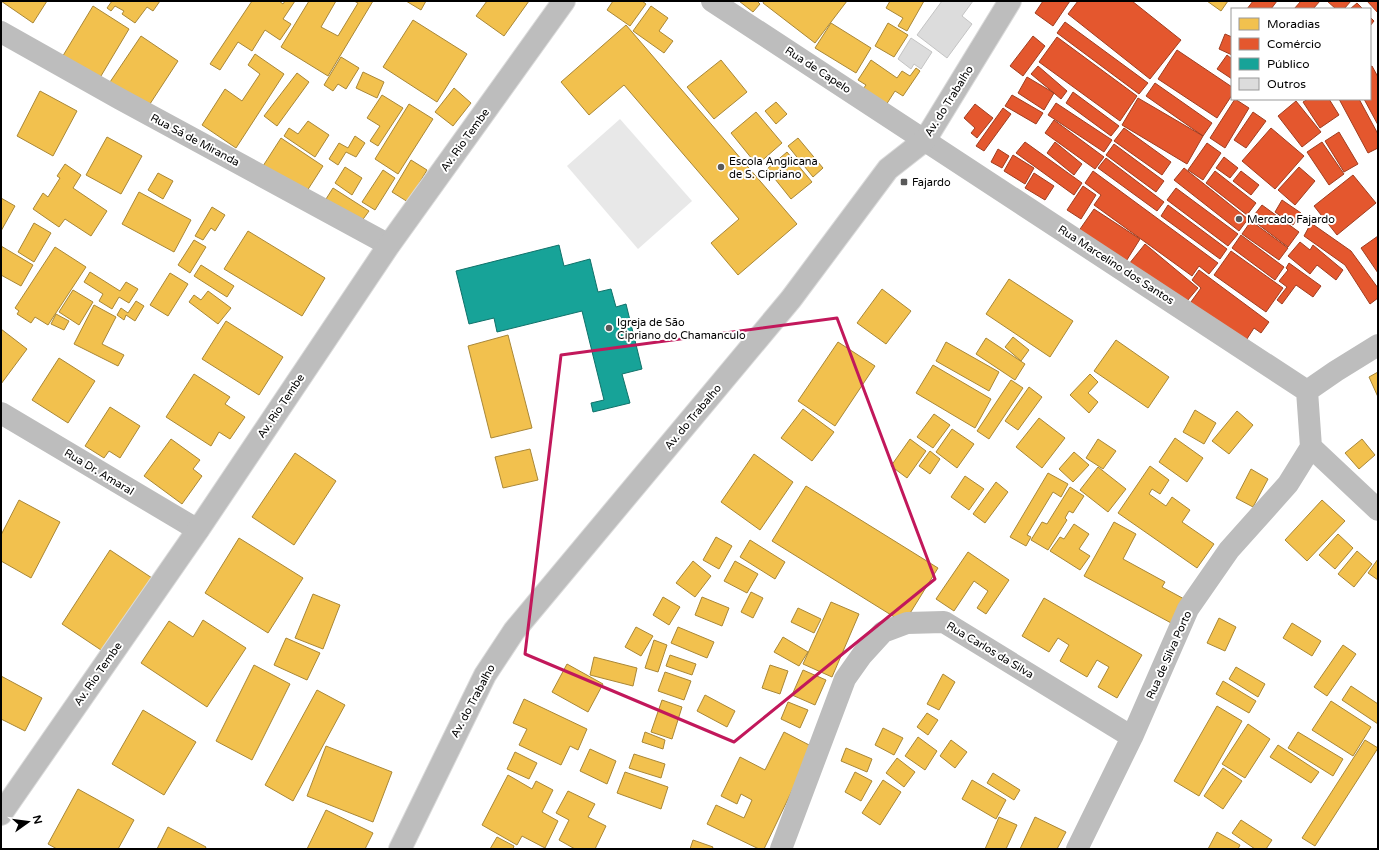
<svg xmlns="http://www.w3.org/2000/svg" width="1379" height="850" font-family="'Varela Round',sans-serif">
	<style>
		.green { fill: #e8e8e8 }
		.homes { fill: #f2c14e; stroke: #a98737 }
		.shops { fill: #e4572e; stroke: #a03d20 }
		.public { fill: #17a398; stroke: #10726a }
		.building { fill: #dcdcdc; stroke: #c4c4c4 }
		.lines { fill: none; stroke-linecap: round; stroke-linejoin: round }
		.major-casing { stroke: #dbdbdb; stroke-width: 24 }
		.minor { stroke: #bdbdbd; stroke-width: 22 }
		.major { stroke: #bdbdbd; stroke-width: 22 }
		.marked { fill: none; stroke: #c2185b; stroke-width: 3; stroke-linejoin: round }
		.poi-dot { fill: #595959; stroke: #fff; stroke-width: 1.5 }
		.labels { text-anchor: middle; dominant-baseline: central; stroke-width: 4; stroke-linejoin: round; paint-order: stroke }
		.street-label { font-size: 11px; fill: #000; stroke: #fff }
		.poi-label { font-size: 11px; fill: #000; stroke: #fff; text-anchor: start }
	</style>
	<rect width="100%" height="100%" fill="#fff"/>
	<path class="green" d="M620,119L692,201L638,249L567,166Z"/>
	<path class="homes" d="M1,1H47L33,23Z
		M112,1H160L153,11L147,7L135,23L122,14L124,11L115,6L111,11L107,8Z
		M252,1H279L283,4L285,1H295L283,19L291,24L280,40L265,30L252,51L238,42L220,70L210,64Z
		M309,1H336L321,27L338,36L358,3L354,1H373L328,76L281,47Z
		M406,1H426L421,10Z
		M487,1H529L504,36L476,16Z
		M613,1H642L646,4L630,26L607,10Z
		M739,1H757L760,4L753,12Z
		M764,1H847L815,43L763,3Z
		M890,1H924L907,31L898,26L903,18L886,8Z
		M1207,1H1228L1221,11Z
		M93,6L129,29L98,81L61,59Z
		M651,6L668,18L659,31L673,41L664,53L633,31Z
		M413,20L467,54L437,102L383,67Z
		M831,23L871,48L856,73L815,48Z
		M888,23L908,35L894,57L875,46Z
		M626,25L797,224L738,275L711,243L739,219L624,85L589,115L561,82Z
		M141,36L178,61L146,110L108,85Z
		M255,54L284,74L236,148L202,125L225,89L242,101L260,74L248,65Z
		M341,57L359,68L346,89L338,84L333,91L324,85Z
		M721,60L747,92L714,119L687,87Z
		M871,60L897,78L902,71L910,76L916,68L920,71L903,96L895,91L886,105L863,89L866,85L858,80Z
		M363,72L384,82L377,98L356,88Z
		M297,73L309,82L277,126L264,116Z
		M454,88L471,103L453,126L435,112Z
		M40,91L77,111L53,156L17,136Z
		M382,95L403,108L378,146L370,141L380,126L367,118Z
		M776,102L787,114L776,124L765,111Z
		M409,104L433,119L398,174L375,159Z
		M756,112L782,143L757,165L731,133Z
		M308,121L329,135L315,157L284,136L289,128L298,134Z
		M355,136L365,143L356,157L346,152L338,165L329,159L339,143L348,148Z
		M107,137L142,156L121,194L86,175Z
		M281,138L323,166L305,194L263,166Z
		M798,138L823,168L813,177L788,146Z
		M787,152L812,182L791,199L767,169Z
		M411,160L427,170L408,202L392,192Z
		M65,164L81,175L73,188L107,211L91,236L65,219L59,227L33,209L43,193L48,197L60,178L57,176Z
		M345,167L362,178L352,195L335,183Z
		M383,170L395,178L375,210L362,202Z
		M158,173L173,181L163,199L148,190Z
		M333,188L369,211L361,222L326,199Z
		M139,192L191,220L174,252L122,224Z
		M1,198L15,206L1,231Z
		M212,207L225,215L215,231L211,228L203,240L195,236Z
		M34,223L51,233L34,262L18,252Z
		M248,231L325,278L302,316L224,269Z
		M194,240L206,247L190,273L178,265Z
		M1,246L33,265L21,286L1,275Z
		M55,247L86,267L48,325L35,317L31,323L17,314L19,311L15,308Z
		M201,265L234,286L227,297L194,276Z
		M90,272L120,291L126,282L138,289L129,303L119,297L112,309L99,301L103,294L84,282Z
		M170,273L188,284L168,316L150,305Z
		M1009,279L1073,321L1050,357L986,314Z
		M882,289L911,311L886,344L857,323Z
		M73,290L93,302L79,325L59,312Z
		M208,291L231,308L218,324L189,302L194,295L201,300Z
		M136,301L144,306L135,321L126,315L124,320L117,315L121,308L128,313Z
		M94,305L116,317L102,344L124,355L118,366L74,344Z
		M56,314L69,321L64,330L51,324Z
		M226,321L283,357L259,395L202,359Z
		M1,329L27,349L1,384Z
		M508,335L532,428L491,438L468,346Z
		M1013,337L1029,350L1021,361L1005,347Z
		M986,338L1025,364L1015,380L976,354Z
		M1116,340L1169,377L1148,408L1094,371Z
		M838,342L875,366L835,426L798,401Z
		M946,342L999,372L989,391L936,361Z
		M59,358L95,381L68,423L32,400Z
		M933,365L991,399L975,428L916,393Z
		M1378,372V397L1369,377Z
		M194,374L230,397L225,404L245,417L230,439L219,432L211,446L166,417Z
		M1090,374L1098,382L1088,393L1098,402L1089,413L1070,395Z
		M1011,380L1023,388L989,439L977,431Z
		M1029,387L1042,397L1018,430L1005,421Z
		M110,407L140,426L120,458L109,451L104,458L85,446Z
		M803,409L834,432L812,461L781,438Z
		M1195,410L1216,423L1204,444L1183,432Z
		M1237,411L1253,425L1229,454L1212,441Z
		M934,414L950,425L933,448L917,437Z
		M1039,418L1065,438L1042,468L1016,447Z
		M952,429L974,444L957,468L936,452Z
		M1175,438L1203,458L1187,482L1159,462Z
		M171,439L200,460L193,469L202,476L182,504L144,476Z
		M910,439L926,451L907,478L891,466Z
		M1098,439L1116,451L1103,469L1086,458Z
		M1362,439L1375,455L1359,469L1345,453Z
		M530,449L538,480L503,488L495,457Z
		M930,451L940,459L930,474L919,466Z
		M1074,452L1089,465L1073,482L1059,469Z
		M295,453L336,481L294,545L252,517Z
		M754,454L793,482L760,530L721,502Z
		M1150,466L1169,480L1160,494L1152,489L1149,494L1166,506L1172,497L1190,510L1182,522L1214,544L1197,568L1118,513Z
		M1098,467L1126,489L1108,512L1080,490Z
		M1251,469L1268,479L1253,507L1236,498Z
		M1048,473L1068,484L1061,497L1053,492L1027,535L1031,537L1026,546L1010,537Z
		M965,476L984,489L969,510L951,497Z
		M996,482L1008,492L985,523L973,514Z
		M806,486L938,568L904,623L772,541Z
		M1070,487L1084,496L1073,513L1069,511L1065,518L1067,520L1048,550L1031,540L1042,522L1047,524Z
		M19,500L60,522L31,578L1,561V535Z
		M1322,500L1345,521L1307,561L1285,540Z
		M1114,522L1136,534L1123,559L1165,582L1162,587L1186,600L1173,624L1084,576Z
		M1074,524L1089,534L1079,549L1090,556L1080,570L1050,551L1060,537L1064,539Z
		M1338,534L1353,548L1335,569L1319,555Z
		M716,537L732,546L719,569L703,560Z
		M239,538L303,578L268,633L205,593Z
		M750,540L785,562L775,579L740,557Z
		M110,550L152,578L104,652L62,624Z
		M1357,551L1372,564L1354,587L1338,574Z
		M968,552L1009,580L986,614L977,608L988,591L974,581L954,611L936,599Z
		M1378,559V580L1368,573Z
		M693,561L711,576L695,597L676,583Z
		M735,561L758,574L747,593L724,581Z
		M751,592L763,598L753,618L741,612Z
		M313,594L340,605L323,649L295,638Z
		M663,597L680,607L669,625L653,615Z
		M702,597L729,608L722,626L695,615Z
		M1044,598L1142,655L1117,698L1098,687L1109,667L1097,660L1087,677L1060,661L1069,645L1058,638L1049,652L1022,636Z
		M831,602L859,614L832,677L803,664Z
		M798,608L821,619L814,633L791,622Z
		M1219,618L1236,627L1225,651L1207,643Z
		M203,620L246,648L207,707L141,663L169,621L193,637Z
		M1292,623L1321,641L1312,656L1283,638Z
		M636,627L653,636L641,656L625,647Z
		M678,627L714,642L707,658L671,643Z
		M783,637L808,652L799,666L774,652Z
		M286,638L320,653L307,680L274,665Z
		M654,640L667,645L658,672L645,668Z
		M1343,645L1356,654L1327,696L1314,687Z
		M670,655L696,664L692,675L666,666Z
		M594,657L637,668L633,686L590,675Z
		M567,664L603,684L588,712L552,692Z
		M254,665L290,684L252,760L216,741Z
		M770,665L788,671L780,694L762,688Z
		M1236,667L1265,684L1258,697L1229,679Z
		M803,670L826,680L815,705L792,695Z
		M665,672L691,681L684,700L658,691Z
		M943,674L955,682L939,710L927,704Z
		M1,676L42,698L25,731L1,719Z
		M1223,681L1256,701L1249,713L1216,694Z
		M1351,686L1378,704V724L1342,700Z
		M317,690L345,705L293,801L265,785Z
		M705,695L735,711L727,727L697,711Z
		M524,699L587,729L578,750L570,746L561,765L519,745L527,729L513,723Z
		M662,700L682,707L672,739L651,732Z
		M1331,701L1371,727L1353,756L1312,730Z
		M788,702L808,710L800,728L781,719Z
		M1217,706L1242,721L1199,796L1174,781Z
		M143,710L196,742L164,795L112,764Z
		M927,713L938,720L928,735L917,727Z
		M1248,724L1270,739L1245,778L1222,764Z
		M883,728L903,738L894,755L875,745Z
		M645,732L665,740L663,749L642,742Z
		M784,732L813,747L764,849H759L707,824L716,805L744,818L752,800L741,794L737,804L721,796L740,757L765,770Z
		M1298,732L1343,759L1333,776L1288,748Z
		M918,737L937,751L925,770L905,756Z
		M951,740L967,752L955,768L940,756Z
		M1365,740L1378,748L1315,846L1302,838Z
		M1278,745L1319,772L1311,783L1270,757Z
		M326,746L392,772L373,822L307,796Z
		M846,748L872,759L867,772L841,761Z
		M590,749L616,761L607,784L580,771Z
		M515,752L537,763L529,779L507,769Z
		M634,754L665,764L661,778L629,768Z
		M897,758L915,772L904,787L886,773Z
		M1223,768L1242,781L1223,809L1204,796Z
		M625,772L668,787L661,809L617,793Z
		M855,772L872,781L861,801L845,792Z
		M993,773L1020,790L1014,800L987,783Z
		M508,775L532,789L536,781L553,790L542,812L558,821L545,848L522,836L517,845L482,825Z
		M883,780L901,792L880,825L862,813Z
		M972,780L1006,800L996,819L962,799Z
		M78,789L134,820L118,849H57L48,844Z
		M568,791L595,804L588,817L606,826L595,849H575L559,840L569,820L556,813Z
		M326,810L373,833L365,849H307Z
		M999,817L1017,825L1006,849H985Z
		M1035,817L1066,832L1057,849H1020Z
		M1241,820L1272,840L1266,849H1255L1232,833Z
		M168,827L206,847L205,849H157Z
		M1217,832L1240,845L1238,849H1208Z
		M497,837L514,846L513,849H490Z
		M693,840L713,847L712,849H690Z"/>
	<path class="shops" d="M1043,1H1070L1053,26L1035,13Z
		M1078,1H1132L1181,40L1150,79L1068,14Z
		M1253,1H1277L1271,9H1247Z
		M1301,1H1320L1313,9H1294Z
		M1327,1H1351L1344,9H1336Z
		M1367,1H1378V13Z
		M1357,3L1363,9H1350Z
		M1370,17L1374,21L1370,26Z
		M1065,22L1148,83L1139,94L1057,33Z
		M1225,34L1232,37V55L1219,49Z
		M1033,36L1045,46L1023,76L1010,66Z
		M1057,37L1137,96L1120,121L1039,62Z
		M1177,50L1232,87V95L1217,118L1158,79Z
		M1227,55L1232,59V79L1217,69Z
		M1038,66L1067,91L1061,99L1031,74Z
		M1372,66L1378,77V125L1364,99H1370V67Z
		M1027,77L1054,93L1044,110L1018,93Z
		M1155,83L1212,123L1203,136L1146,96Z
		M1073,92L1119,126L1111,136L1066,103Z
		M1012,95L1043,113L1036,124L1005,106Z
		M1138,98L1203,136L1187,164L1122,125Z
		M1235,99L1249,108L1225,148L1210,138Z
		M1308,99H1329L1339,115L1320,128L1303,102Z
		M1339,99H1359L1378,134V148L1368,153Z
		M1296,101L1321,132L1302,147L1278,116Z
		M1056,103L1112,140L1104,152L1048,115Z
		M975,104L993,118L977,138L971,133L975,128L964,118Z
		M1003,108L1011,114L984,151L976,146Z
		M1253,112L1266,121L1246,148L1234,140Z
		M1054,120L1104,157L1095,169L1045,133Z
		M1124,128L1171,162L1162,175L1114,141Z
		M1271,128L1304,156L1275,189L1242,161Z
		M1339,132L1358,164L1344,172L1325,141Z
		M1025,142L1082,183L1074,195L1016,153Z
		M1055,142L1082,164L1074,175L1047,153Z
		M1322,142L1344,174L1329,185L1307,152Z
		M1207,143L1221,153L1203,180L1188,170Z
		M1114,144L1164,181L1156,192L1106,155Z
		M998,149L1009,156L1002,168L991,162Z
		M1013,155L1034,168L1025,184L1004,171Z
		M1224,157L1238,168L1230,178L1216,168Z
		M1106,158L1164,202L1157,211L1098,168Z
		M1299,167L1315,181L1295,205L1278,190Z
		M1184,168L1248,219L1239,231L1174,180Z
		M1093,171L1218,263L1209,274L1199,266L1192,276L1094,205L1101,195L1085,183Z
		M1215,171L1256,203L1247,215L1206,183Z
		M1241,171L1259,185L1251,195L1233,181Z
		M1034,173L1054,186L1045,200L1025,188Z
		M1353,175L1376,203L1337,235L1314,206Z
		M1083,186L1096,195L1081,219L1067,210Z
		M1176,188L1238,234L1228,246L1167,200Z
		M1282,200L1301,213L1293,225L1275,212Z
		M1168,205L1227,249L1220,259L1161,216Z
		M1262,205L1299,232L1288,247L1251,219Z
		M1094,209L1140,239L1125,263L1078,232Z
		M1251,221L1288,248L1279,260L1242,234Z
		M1311,223L1351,251L1378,288V298L1370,304L1345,265L1304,236Z
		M1241,235L1284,267L1275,280L1232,248Z
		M1378,236V273L1361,248Z
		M1300,242L1310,250L1313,245L1343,270L1336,280L1317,265L1310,274L1288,256Z
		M1145,244L1198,288L1182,307L1129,264Z
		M1231,251L1283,288L1266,312L1214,275Z
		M1289,263L1321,286L1313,297L1296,285L1282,304L1277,300L1287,287L1279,281L1288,270L1286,268Z
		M1199,270L1269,322L1261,333L1254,328L1245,342L1188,306L1201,288L1192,280Z"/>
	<path class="public" d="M559,245L564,266L590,259L598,292L611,289L616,307L626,304L642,369L622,374L630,403L593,412L591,403L604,400L582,311L497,332L494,318L469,324L456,271Z"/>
	<path class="building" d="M942,1H973L962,16L972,24L947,58L917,35Z
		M911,38L932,52L921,69L914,64L911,69L898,59Z"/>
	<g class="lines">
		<defs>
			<path id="major" d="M1,814L198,530L389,245L564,1
				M400,849L485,675L514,631L791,299L888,169L925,140L1010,1"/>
		</defs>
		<use href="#major" class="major-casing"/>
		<path class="minor" d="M712,1L1307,391
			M1,32L120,99L389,245
			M1307,391L1336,371L1378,345
			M1,413L198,530
			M1311,447L1378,510
			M781,849L845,679L862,655L883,632L907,623L944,622L1132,737
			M1077,849L1132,737L1188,609L1229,550L1288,484L1311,447L1307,391"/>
		<use href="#major" class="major"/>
	</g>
	<path class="marked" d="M837,318L935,579L734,742L525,654L561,355Z"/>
	<g class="poi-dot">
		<circle cx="721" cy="167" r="4"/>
		<rect x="900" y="178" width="8" height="8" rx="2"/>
		<circle cx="1239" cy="219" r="4"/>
		<circle cx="609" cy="328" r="4"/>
	</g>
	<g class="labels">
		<g class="street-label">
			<text transform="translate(818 70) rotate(33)">Rua de Capelo</text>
			<text transform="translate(949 101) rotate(-58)">Av. do Trabalho</text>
			<text transform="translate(195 140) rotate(28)">Rua Sá de Miranda</text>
			<text transform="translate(465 140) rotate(-54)">Av. Rio Tembe</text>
			<text transform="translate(1116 265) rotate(33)">Rua Marcelino dos Santos</text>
			<text transform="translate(281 406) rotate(-56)">Av. Rio Tembe</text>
			<text transform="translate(693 417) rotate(-50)">Av. do Trabalho</text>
			<text transform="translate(99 472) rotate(31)">Rua Dr. Amaral</text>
			<text transform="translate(990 650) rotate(31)">Rua Carlos da Silva</text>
			<text transform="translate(1169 655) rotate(-66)">Rua de Silva Porto</text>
			<text transform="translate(98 674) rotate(-55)">Av. Rio Tembe</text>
			<text transform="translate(473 701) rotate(-62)">Av. do Trabalho</text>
		</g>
		<g class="poi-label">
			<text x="729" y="161">Escola Anglicana<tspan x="729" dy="13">de S. Cipriano</tspan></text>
			<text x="912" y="182">Fajardo</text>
			<text x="1247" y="219">Mercado Fajardo</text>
			<text x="617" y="322">Igreja de São<tspan x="617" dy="13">Cipriano do Chamanculo</tspan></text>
		</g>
	</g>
	<rect width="1379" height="850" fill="none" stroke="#000000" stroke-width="4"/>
	<rect x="1231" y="8" width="140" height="92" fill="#ffffff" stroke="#999999"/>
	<rect x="1239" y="18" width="20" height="12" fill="#f2c14e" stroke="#999999"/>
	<text x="1267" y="28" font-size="12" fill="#000000">Moradias</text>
	<rect x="1239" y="38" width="20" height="12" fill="#e4572e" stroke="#999999"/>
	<text x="1267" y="48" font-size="12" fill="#000000">Comércio</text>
	<rect x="1239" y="58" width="20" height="12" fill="#17a398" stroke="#999999"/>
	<text x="1267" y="68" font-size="12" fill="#000000">Público</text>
	<rect x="1239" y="78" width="20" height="12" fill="#dcdcdc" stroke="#999999"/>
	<text x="1267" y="88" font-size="12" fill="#000000">Outros</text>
	<g transform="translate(28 822) rotate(76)" stroke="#ffffff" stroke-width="3" paint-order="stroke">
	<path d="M0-3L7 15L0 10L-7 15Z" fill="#000000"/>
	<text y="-6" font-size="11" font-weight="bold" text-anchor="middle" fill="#000000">N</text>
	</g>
</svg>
